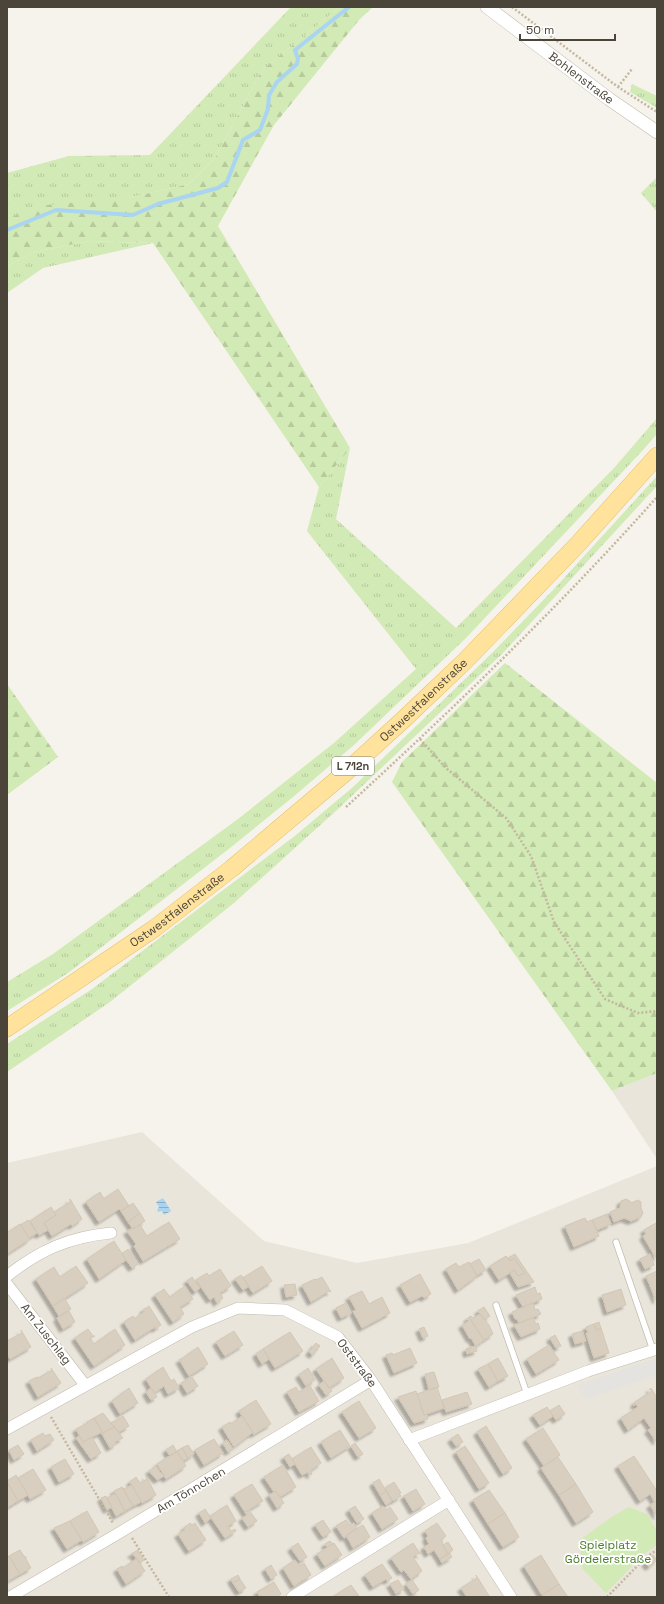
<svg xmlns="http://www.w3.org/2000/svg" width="664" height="1604" font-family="'Space Grotesk',sans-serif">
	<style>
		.residential { fill: #eae5da }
		.grass { fill: url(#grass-tufts) }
		.forest { fill: url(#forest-firs) }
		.park { fill: #d2eab5 }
		.parking { fill: #e5e3e0 }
		.water { fill: url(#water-rules) }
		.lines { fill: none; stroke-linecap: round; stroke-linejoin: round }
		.stream { stroke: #a9d4f2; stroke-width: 4 }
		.building { fill: #d8cfc1; stroke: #d3c7b4; filter: url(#shadow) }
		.service-casing { stroke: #c2bbae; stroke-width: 7 }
		.minor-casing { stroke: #c2bbae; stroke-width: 12 }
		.tertiary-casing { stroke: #c2bbae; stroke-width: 14 }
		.primary-casing { stroke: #e6c16a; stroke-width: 18 }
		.path { stroke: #c4b79f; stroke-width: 2.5; stroke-dasharray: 2 2; stroke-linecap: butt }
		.service { stroke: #fff; stroke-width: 5.5 }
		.minor { stroke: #fff; stroke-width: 11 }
		.tertiary { stroke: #fff; stroke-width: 13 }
		.primary { stroke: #ffe39c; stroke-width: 17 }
		.labels { text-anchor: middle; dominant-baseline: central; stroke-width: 3.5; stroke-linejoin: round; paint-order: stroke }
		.shield { fill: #fff; stroke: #817c74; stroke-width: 1 }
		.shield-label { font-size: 11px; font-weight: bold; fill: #4b4439 }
		.street-label { font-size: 12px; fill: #4b4439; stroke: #fff }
		.park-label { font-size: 12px; fill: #4a7f2a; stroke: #fff }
	</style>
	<defs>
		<pattern id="grass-tufts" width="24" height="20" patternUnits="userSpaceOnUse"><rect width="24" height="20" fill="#d2eab5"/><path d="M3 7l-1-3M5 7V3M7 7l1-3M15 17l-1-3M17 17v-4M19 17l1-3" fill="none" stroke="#b6ca9c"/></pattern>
		<pattern id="forest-firs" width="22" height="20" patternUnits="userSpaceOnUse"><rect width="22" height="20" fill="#d2eab5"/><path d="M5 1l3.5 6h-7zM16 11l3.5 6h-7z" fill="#b6ca9c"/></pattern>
		<pattern id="water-rules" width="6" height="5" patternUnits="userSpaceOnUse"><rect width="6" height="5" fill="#a9d4f2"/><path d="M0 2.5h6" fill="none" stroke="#8caec5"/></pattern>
		<filter id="shadow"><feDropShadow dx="-3.5" dy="3.5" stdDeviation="1" flood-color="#0004"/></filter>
	</defs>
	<rect width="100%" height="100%" fill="#f6f3ec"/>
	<path class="residential" d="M657,1073V1159L612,1091Z
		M142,1132L264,1241L357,1263L468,1243L657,1166V1597H7V1163Z"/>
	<path class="grass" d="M291,7H340L262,70L215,158L189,184L132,197L7,219V173L69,156L150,155Z
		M632,84L657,96V108L630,92Z
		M657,177V212L641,193Z
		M89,241L153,243L43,268L7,293V266L34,252Z
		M657,418V434L643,450L466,638L354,745L293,797L230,848L68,973L7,1011V982L53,954L238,819L335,742L416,669L307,531L319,487L350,448L336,519L456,628L614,468Z
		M657,476V486L502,654L338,809L234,903L110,1002L7,1072V1044L92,989L296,835L353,787L493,652L554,589Z"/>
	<path class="forest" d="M340,7H373L359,20L274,125L218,226L350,448L319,487L153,243L89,241L34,252L7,266V219L38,206L132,197L189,184L215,158L262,70Z
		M505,663L657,783V1073L612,1091L392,782L402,762Z
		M7,684L58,757L7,795Z"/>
	<path class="park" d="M629,1507L647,1514L657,1531V1545L644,1554L606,1593L582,1568L580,1540L613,1516Z"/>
	<path class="parking" d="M657,1358V1375L586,1399L577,1385Z"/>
	<path class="water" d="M163,1198L171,1211L164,1215L162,1211L158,1212L157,1210L159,1207L156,1202Z"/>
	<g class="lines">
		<path class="stream" d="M7,230L56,210L133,215L158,204L218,188L227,182L243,140L260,130L268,109L269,95L277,82L297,64L298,59L295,50L349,7"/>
	</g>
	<path class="building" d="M118,1189L129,1206L121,1211L119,1209L99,1222L86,1202L100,1192L104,1199Z
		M70,1199L82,1219L72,1226L71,1224L52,1236L44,1223L56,1215L54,1212L70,1202Z
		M626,1199L630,1201L631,1203L638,1200L641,1202V1208L643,1213L641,1217L631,1221L624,1218L614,1222L610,1212L620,1208L621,1201Z
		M133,1203L140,1213L128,1222L121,1211Z
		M51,1207L56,1215L44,1223L48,1230L39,1235L30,1221Z
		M140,1213L145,1221L133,1229L128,1222Z
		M607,1214L611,1224L597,1230L592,1220Z
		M585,1218L587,1222L592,1220L599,1236L574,1247L565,1226Z
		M28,1220L37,1233L29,1238L21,1225Z
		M169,1222L180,1239L143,1261L134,1246L136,1244L127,1231L140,1225L147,1236Z
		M656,1223L657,1257L656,1258L643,1236L646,1234L644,1230Z
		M20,1224L30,1239L7,1254V1230L8,1232Z
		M114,1241L126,1260L99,1279L87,1259Z
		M128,1249L138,1264L132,1268L122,1254Z
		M515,1254L534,1282L518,1287L510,1273L514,1270L518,1276L525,1273L514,1258L510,1261L508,1258Z
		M650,1254L654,1265L645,1269L640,1259Z
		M506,1256L510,1261L514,1258L525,1273L518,1276L514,1270L499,1280L490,1266Z
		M479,1259L486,1270L477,1275L470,1264Z
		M469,1262L477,1276L458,1290L446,1269L456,1263L459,1267Z
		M76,1266L88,1283L53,1306L36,1279L54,1267L60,1277Z
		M262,1266L272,1281L253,1293L243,1278Z
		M220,1269L231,1286L220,1293L223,1298L217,1303L214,1297L210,1300L196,1280L207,1273L209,1276Z
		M657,1271V1300H656L646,1276Z
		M420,1274L431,1294L424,1298L422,1296L410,1302L400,1285Z
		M241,1275L249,1286L243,1290L235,1279Z
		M192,1277L200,1288L195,1292L187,1281Z
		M322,1277L331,1292L329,1291L311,1302L302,1285L315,1279L316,1280Z
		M295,1284L297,1295L286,1297L284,1285Z
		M185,1286L193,1299L180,1307L184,1314L173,1322L155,1295L164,1289L170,1297Z
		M535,1287L537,1294L540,1293L542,1299L523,1307L516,1295Z
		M621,1289L626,1305L607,1312L602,1295Z
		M362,1291L369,1304L382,1297L390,1313L362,1328L353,1311L356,1310L349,1297Z
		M64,1298L71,1309L59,1316L53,1306Z
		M346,1303L351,1313L341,1318L336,1308Z
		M533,1303L535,1310L538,1309L541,1314L519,1323L517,1319H515L512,1312Z
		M149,1306L161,1325L155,1329V1327L135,1340L124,1322L133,1316L134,1319L144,1312L143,1310Z
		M484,1307L490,1316L484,1320L478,1311Z
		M69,1311L75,1322L63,1329L57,1318Z
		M480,1314L489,1325L493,1334L484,1340L469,1317L471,1316L473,1318Z
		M469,1317L484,1340L476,1346L471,1338L470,1339L462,1325L469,1321L467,1319Z
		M533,1318L536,1324L538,1323L540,1329L521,1337L514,1325Z
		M599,1322L601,1328L596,1330L594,1324Z
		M594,1324L596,1330L601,1328L609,1353L594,1358L586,1333H588L586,1327Z
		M424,1327L428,1336L423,1338L419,1329Z
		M88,1329L93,1336H95L90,1338L94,1344L115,1329L125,1345L94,1366L75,1338Z
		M21,1330L31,1347L10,1359L7,1354V1341L22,1333Z
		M234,1331L243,1345L225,1356L216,1342Z
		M582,1331L586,1341L575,1344L572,1334Z
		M290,1332L303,1351L275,1368L263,1349Z
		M555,1335L561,1346L556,1348L550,1338Z
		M316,1343L320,1346L313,1355L309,1352Z
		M549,1345L559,1360L536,1374L527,1359Z
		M476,1346L477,1351L470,1353L468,1348Z
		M198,1347L208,1364L189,1376L179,1359L180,1360Z
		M410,1348L417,1363L394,1373L386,1355L392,1353L393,1355Z
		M468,1348L470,1353L467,1354L466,1349Z
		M263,1349L269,1359L262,1364L256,1354Z
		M332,1358L344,1378L329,1388L316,1369Z
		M498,1358L508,1376L498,1381L488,1364Z
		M488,1364L498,1381L489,1387L478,1369Z
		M163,1367L171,1381L174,1379L179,1388L168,1394L164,1386L154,1393L146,1379Z
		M51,1368L61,1383L38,1397L29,1381L37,1377L38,1378L52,1370Z
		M308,1368L315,1380L306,1386L299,1375Z
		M434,1372L439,1387L429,1390L425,1374Z
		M192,1377L198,1386L187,1393L181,1383Z
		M324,1381L332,1391L326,1395L319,1385Z
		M310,1386L319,1401L299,1412L287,1392L296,1387L299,1392Z
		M437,1387L444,1408L424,1415L417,1394Z
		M129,1388L138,1403L120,1414L112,1401Z
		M151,1388L157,1397L151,1400L146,1392Z
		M651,1388L657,1398L655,1399L657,1402V1441H656L648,1430L651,1428L644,1418L628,1430L621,1418L638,1407L636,1404L634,1406L635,1402L652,1391L651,1389L649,1390Z
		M416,1391L424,1415L427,1414L428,1419L414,1423L398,1397Z
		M467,1392L472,1404L446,1412L442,1400Z
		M256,1400L271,1424L254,1434L239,1411Z
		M359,1401L376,1428L359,1438L342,1412Z
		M559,1405L565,1414L556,1420L550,1411Z
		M547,1407L553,1416L540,1425L533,1415Z
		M103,1413L114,1427L103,1433L94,1418Z
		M241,1414L254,1434L252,1433L234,1447L222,1427L230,1422L231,1424L242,1416Z
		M123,1416L129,1426L119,1432L111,1423Z
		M94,1418L102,1432L83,1442L76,1429L88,1423L87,1422Z
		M486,1426L512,1468L503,1474L477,1432Z
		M114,1427L123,1438L115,1442L116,1444L110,1448L101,1432L103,1433Z
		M543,1428L560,1455L544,1466L526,1439Z
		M340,1430L350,1446L331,1458L321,1442Z
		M43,1433L45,1436L50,1434L54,1440L37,1451L31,1440Z
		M458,1434L463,1442L456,1446L451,1439Z
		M79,1436L83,1442L92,1437L101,1453L91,1459L76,1438Z
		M214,1439L223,1453L204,1465L195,1450Z
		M227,1440L233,1449L228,1452L223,1443Z
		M355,1443L363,1454L358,1457L351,1446Z
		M18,1445L24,1454L14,1460L9,1450Z
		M173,1445L177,1452L170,1456L166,1450Z
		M188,1445L194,1454L188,1458L182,1448Z
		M465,1446L489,1483L479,1489L456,1452Z
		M311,1447L321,1463L311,1470L312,1474L310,1475L308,1472L302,1475L292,1459Z
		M182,1448L188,1458L183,1461L177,1451Z
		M177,1451L186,1466L166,1479L157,1464Z
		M289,1454L295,1464L290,1467L284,1457Z
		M634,1456L657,1491V1501L655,1502L650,1494L640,1501L618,1466Z
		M558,1457L576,1484L559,1495L541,1468Z
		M65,1459L74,1474L59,1482L51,1467Z
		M283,1465L296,1487L280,1497L276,1491L274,1492L264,1477Z
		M156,1466L161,1474L163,1473L164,1476L157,1480L149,1471Z
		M33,1469L46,1490L30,1499L18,1478Z
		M16,1475L28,1495L18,1501L7,1482V1481Z
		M146,1476L156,1495L142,1503L130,1482L136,1477L140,1483L147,1479Z
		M379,1479L386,1491L380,1495L373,1483Z
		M7,1482L18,1501L8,1507L7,1505Z
		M394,1482L401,1493L399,1494L401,1496L393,1501L385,1488Z
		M252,1484L263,1501L245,1512L234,1495Z
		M576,1484L593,1512L576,1523L559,1495Z
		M132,1485L142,1503L141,1502L133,1506L122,1487L124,1489Z
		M122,1487L133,1506L125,1511L114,1491Z
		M416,1489L425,1504L413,1511L404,1496Z
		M489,1490L505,1513L488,1524L473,1500Z
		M114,1491L125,1511L116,1516L107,1498L115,1494Z
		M276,1491L284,1503L277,1508L269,1495Z
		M386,1491L392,1501L386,1505L380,1495Z
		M106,1496L112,1507L107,1510L101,1498Z
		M657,1501V1516L650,1505Z
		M227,1505L236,1521L228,1526L231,1531L235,1529L236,1531L225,1538L210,1516Z
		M355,1506L364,1519L357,1523L349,1510Z
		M383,1506L386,1510L390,1507L398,1519L382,1529L372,1513Z
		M205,1509L211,1518L205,1523L199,1513Z
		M249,1510L257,1521L248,1527L242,1518L247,1515L245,1512Z
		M87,1511L99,1532L83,1542L70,1521Z
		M505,1513L519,1537L503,1547L488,1524Z
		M323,1520L331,1532L323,1537L315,1525Z
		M346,1520L350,1525L354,1523L357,1528L344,1538L336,1526Z
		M70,1521L82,1540L67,1549L54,1528Z
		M190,1523L192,1525L195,1523L206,1540L189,1551L178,1534L185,1530L184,1528Z
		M437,1523L446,1536L441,1540L443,1543L442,1544L448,1554L440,1559L434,1550L428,1554L424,1547L429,1544L426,1538L428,1536L425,1531Z
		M363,1525L370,1537L353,1548L346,1535Z
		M330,1541L333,1544L327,1547L325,1544Z
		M448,1542L453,1550L448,1554L443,1545Z
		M298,1543L307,1557L300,1561L291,1548Z
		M334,1543L342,1555L325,1566L317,1554Z
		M413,1543L421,1555L419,1553L413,1557L422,1571L411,1579L404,1570L401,1572L391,1558Z
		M20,1550L24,1556L26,1557V1559L31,1568L20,1574L9,1556Z
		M138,1550L144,1560L140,1563L133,1554L132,1555L131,1554Z
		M449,1553L452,1557L442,1563L440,1559Z
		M541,1555L559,1584L542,1595L524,1566Z
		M653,1555L657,1560L649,1567L645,1563Z
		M9,1556L20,1574L8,1581L7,1557Z
		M136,1557L145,1571L126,1584L117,1569L122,1566L123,1568L136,1559Z
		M295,1560L299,1566L304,1563L311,1575L294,1586L283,1568Z
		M382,1564L392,1578L387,1581L386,1579L373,1587L365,1575Z
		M271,1565L277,1575L271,1579L265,1569Z
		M238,1575L240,1579L233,1583L231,1579Z
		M476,1575L489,1596L487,1597H467L461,1588L477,1578Z
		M240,1579L246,1588L239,1592L233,1583Z
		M398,1580L404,1589L396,1594L390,1584Z
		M412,1580L419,1590L413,1594L406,1584Z
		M274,1582L281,1594L276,1597H260L257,1592Z
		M559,1584L568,1597H544L542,1595Z
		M351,1585L359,1596L335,1597L334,1596Z"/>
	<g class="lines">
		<defs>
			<path id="service" d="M616,1242L653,1350
				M496,1305L527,1394"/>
			<path id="minor" d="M7,1276C40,1250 69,1237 111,1233
				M7,1284L85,1385
				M7,1429L192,1327L238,1308L285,1310L338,1337L371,1380L511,1597
				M409,1440L588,1371L657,1349
				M10,1597L119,1533L371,1380
				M292,1597L449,1500"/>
			<g id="tertiary">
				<path id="s1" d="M487,7L609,99L657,132"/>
			</g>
			<g id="primary">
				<path id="s2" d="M7,1028L155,928L231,869L346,772L404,719L465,661L578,544L657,456"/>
			</g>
		</defs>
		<use href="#service" class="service-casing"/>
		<use href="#minor" class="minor-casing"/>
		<use href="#tertiary" class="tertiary-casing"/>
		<use href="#primary" class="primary-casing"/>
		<path class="path" d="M512,7L618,87L657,112
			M618,87L632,69
			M420,739L446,768L506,818L531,856L554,922L605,999L638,1013L657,1011
			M346,807C454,708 560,606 657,497
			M51,1417L113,1523
			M132,1538L169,1597
			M607,1597L646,1557L657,1550"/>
		<use href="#service" class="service"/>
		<use href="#minor" class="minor"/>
		<use href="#tertiary" class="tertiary"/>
		<use href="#primary" class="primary"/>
	</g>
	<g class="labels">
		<rect class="shield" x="332" y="757" width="42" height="18" rx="3"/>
		<g class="shield-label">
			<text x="353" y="766">L 712n</text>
		</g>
		<g class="street-label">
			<text stroke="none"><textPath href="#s1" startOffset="118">Bohlenstraße</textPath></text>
			<text stroke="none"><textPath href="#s2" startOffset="531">Ostwestfalenstraße</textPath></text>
			<text stroke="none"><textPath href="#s2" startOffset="207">Ostwestfalenstraße</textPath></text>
			<text transform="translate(46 1334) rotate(52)">Am Zuschlag</text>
			<text transform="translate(357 1363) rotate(53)">Oststraße</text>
			<text transform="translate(191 1490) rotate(-31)">Am Tönnchen</text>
		</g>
		<g class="park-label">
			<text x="608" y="1545">Spielplatz<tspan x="608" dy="14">Gördelerstraße</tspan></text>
		</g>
	</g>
	<rect width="664" height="1604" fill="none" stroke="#4b4439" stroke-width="16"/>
	<path d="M520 34v6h95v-6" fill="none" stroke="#4b4439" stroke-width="2"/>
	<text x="526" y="34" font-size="12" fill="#4b4439" stroke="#ffffff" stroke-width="3" paint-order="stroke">50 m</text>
</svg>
